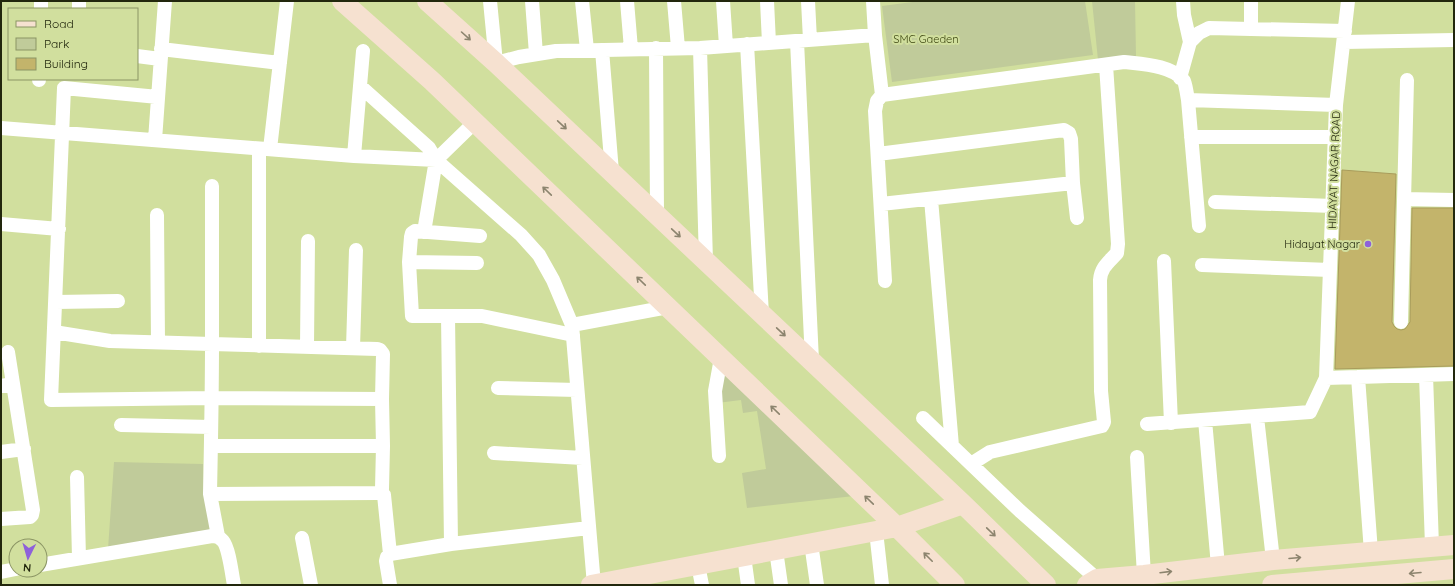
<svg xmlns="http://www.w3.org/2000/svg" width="1455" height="586" font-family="Quicksand,sans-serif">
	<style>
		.green { fill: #c0cb9a }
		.building { fill: #c3b46b; stroke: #a99c5b }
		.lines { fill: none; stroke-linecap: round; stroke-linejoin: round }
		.street { stroke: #fff; stroke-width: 14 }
		.secondary { stroke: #f6e1d0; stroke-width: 20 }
		.oneway { stroke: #8c846e }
		.poi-dot { fill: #8e61da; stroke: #d1df9e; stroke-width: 1.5 }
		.labels { text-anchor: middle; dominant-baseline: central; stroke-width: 4; stroke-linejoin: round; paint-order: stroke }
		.park-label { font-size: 11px; fill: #3d4611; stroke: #d1df9e }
		.street-label { font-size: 11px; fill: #22270d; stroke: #d1df9e }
		.poi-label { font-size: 11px; fill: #22270d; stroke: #d1df9e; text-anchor: end }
	</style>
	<rect width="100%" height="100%" fill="#d1df9e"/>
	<path class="green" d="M920,1H1085L1093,55L892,82L882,6Z
		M1092,1H1135L1136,56L1098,60Z
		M721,362L854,496L747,508L742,473L766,469L757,411L743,413L741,400L717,403Z
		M114,462L203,464L204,497L212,531L108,549Z"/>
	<path class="building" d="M1342,170L1396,174L1392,322L1394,326L1397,329L1401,330L1405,329L1410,322L1412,208H1454V366L1335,369Z"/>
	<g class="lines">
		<path class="street" d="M490,1L496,63L519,57L556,51L700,48L875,35L882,95L1124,62C1140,64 1173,65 1184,81C1186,86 1187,95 1188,100L1199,226
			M532,1L536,54
			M582,1L587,50
			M627,1L631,49
			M674,1L678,48
			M723,1L726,46
			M767,1L769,43
			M808,1L810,40
			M873,1L875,35
			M1183,1L1184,15L1190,42
			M1251,1V29
			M41,9V1
			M79,9V1
			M797,41L812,361
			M1344,42L1454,40
			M747,44L762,315
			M656,48L657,215
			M700,48L706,262
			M161,49L280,63
			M602,50L612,172
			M363,51L360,86L429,148L436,160L424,232
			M137,56L160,59
			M1180,78L1190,42L1199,33L1209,28L1345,31
			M39,80V79
			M882,95L877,101L875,111L885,281
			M158,97L64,88L51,400L212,398L382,399L383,354L380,350L377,349L212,344C212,394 211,444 210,494L377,493L381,492L382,489L383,446
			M1188,100L1336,105
			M1,128L354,156L436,160L521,235L539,255L553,280L572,325L594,585
			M1191,137H1335
			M155,140L165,1
			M270,149L287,1
			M878,154L1064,130L1069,133L1071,139L1073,183L1077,218
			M354,156L360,86
			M436,160L475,122
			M931,199L952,446
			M1404,199L1454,200
			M1215,202L1333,206
			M881,204L1073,183
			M157,215L158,342
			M1,224L59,229
			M1164,261L1171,423
			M409,262L411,237L412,233L415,231L480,236
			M477,263L409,262L412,316H482L573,335
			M1202,265L1330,270
			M56,302L118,301
			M448,316L451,544L589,528
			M1401,322L1407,80
			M572,325L668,307
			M54,332L110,341L212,344V186
			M259,346V149
			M307,347L308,241
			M353,348L356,250
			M1426,375L1432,546
			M1358,377L1371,552
			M1326,378L1454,374
			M1,386L13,384
			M498,388L577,390
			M1257,417L1273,560
			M923,418L1020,511L1097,579
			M1205,420L1218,566
			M1147,424L1310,412L1326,378L1336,105L1348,1
			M121,425L211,427
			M211,446H383L382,399
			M1,452L24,449
			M494,453L583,458
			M719,456L715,391L721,358
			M1137,457L1144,575
			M971,464L990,452L1102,426L1104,422L1101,391L1100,280C1101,267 1109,262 1117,253L1118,244L1106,65
			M77,477L79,558
			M210,494L218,536
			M384,495L390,554
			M1,519L30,517L32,515L33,510L8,352
			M876,531L882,585
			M302,538L311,585
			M811,543L817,585
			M776,550L781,585
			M744,556L748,585
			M40,565L212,536C216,536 220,537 223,541C229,548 232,575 234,585
			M698,565L702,585
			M1,572L16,569
			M390,585L386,561L387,557L390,554L451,544"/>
		<path class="secondary" d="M342,1L432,81L897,527L955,585
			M427,1L496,63L963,504L1046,585
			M591,585L897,527L963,504
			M1087,585L1097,579L1144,575L1273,560L1454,545
			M1272,585L1454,569"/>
	</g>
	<defs><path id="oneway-shaft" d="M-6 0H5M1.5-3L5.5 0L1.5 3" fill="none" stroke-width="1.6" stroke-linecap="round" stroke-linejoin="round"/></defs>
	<g class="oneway">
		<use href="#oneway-shaft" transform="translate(466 36) rotate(42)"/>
		<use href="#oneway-shaft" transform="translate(562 125) rotate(43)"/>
		<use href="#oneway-shaft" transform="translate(547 191) rotate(-136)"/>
		<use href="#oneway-shaft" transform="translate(676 233) rotate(43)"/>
		<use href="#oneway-shaft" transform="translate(641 281) rotate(-136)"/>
		<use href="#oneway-shaft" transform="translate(781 332) rotate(43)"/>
		<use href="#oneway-shaft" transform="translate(775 410) rotate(-136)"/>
		<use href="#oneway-shaft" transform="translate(869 500) rotate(-136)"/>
		<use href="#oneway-shaft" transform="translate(991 532) rotate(44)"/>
		<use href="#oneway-shaft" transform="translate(928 557) rotate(-135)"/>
		<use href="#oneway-shaft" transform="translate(1295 558) rotate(-5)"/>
		<use href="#oneway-shaft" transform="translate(1166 572) rotate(-7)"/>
		<use href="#oneway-shaft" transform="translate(1415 573) rotate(175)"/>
	</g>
	<circle class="poi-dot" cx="1368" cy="244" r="4"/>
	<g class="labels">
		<g class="park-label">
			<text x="926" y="39">SMC Gaeden</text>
		</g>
		<g class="street-label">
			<text transform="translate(1334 170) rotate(-88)">HIDAYAT NAGAR ROAD</text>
		</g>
		<g class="poi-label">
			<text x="1360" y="244">Hidayat Nagar</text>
		</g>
	</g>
	<rect width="1455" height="586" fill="none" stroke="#22270d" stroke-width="4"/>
	<rect x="8" y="8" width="130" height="72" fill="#d1df9e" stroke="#8b9564"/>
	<rect x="16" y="21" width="20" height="6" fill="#f6e1d0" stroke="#8b9564"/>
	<text x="44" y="28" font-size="12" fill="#22270d">Road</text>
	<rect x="16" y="38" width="20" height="12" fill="#c0cb9a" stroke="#8b9564"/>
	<text x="44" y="48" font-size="12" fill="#22270d">Park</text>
	<rect x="16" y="58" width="20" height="12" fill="#c3b46b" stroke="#8b9564"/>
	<text x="44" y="68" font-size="12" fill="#22270d">Building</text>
	<g transform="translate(28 558) rotate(185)"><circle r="19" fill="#d1df9e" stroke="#8b9564"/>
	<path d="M0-3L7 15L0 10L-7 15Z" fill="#8e61da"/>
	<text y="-6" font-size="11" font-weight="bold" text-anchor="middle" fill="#22270d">N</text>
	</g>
</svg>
